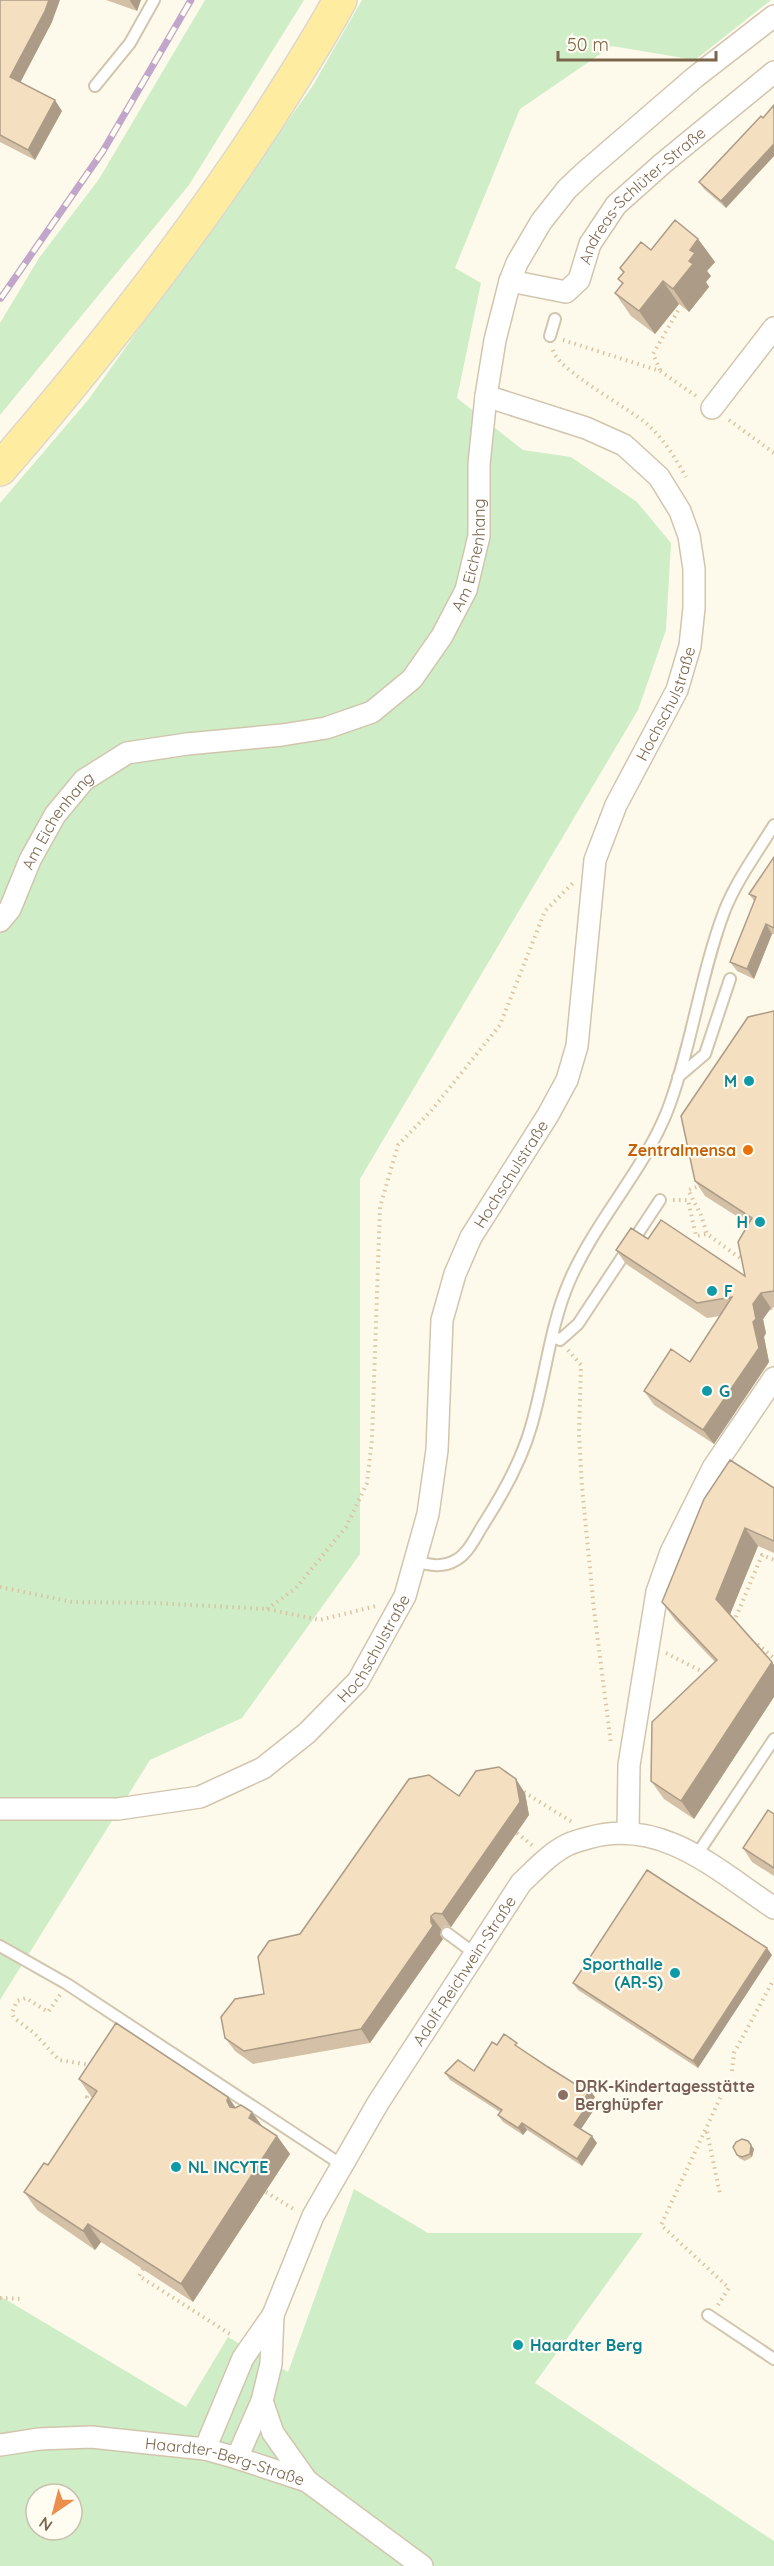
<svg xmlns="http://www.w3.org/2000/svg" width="774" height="2566" font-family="Quicksand,sans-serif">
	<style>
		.green { fill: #cfedc7; fill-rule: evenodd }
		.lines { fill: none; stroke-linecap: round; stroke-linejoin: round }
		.lane-casing { stroke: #d2c5ae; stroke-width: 14 }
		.street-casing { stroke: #d2c5ae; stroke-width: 24 }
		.primary-casing { stroke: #ddd7d0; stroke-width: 36 }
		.path { stroke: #dbc3a3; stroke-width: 4; stroke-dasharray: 1.5 4.5; stroke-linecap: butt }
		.lane { stroke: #fff; stroke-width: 10 }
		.street { stroke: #fff; stroke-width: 21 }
		.primary { stroke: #feeda1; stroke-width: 33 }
		.rail-casing { stroke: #c0a6ca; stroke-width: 7 }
		.rail { stroke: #fffcf2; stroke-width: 4.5; stroke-dasharray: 14; stroke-linecap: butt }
		.wall { fill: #d3c0a6 }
		.shaded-wall { fill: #ac9c87 }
		.building { fill: #f5dfc1; stroke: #ac9c87; stroke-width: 1.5 }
		.culture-dot { fill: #0f9aa8; stroke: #fffcf2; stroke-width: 2 }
		.food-dot { fill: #e8710a; stroke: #fffcf2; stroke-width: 2 }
		.education-dot { fill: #8d6e63; stroke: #fffcf2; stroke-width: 2 }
		.labels { text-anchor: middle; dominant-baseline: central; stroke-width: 4.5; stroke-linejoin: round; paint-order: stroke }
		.street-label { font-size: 16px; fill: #7b664b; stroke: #fffcf2 }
		.culture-label { font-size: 16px; font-weight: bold; fill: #0d838f; stroke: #fffcf2; text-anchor: start }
		.food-label { font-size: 16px; font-weight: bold; fill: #c56008; stroke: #fffcf2; text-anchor: end }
		.education-label { font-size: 16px; font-weight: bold; fill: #785e54; stroke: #fffcf2; text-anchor: start }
	</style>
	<rect width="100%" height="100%" fill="#fefaeb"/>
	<path class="green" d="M205,0H304L189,185L0,415V323L39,258L99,179Z
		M362,0H771L695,60L612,46L520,109L455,268L481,283L457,398L523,450L571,457L637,502L671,543L666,630L638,710L360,1179V1554L242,1718L150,1760L0,2000V503L88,400L312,87Z
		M354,2189L428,2233H643L535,2383L774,2541V2566H0V2296L186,2407L228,2337L288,2372ZM36,2494H72V2530H36Z"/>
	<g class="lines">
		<defs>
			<path id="lane" d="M95,86L130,43L154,0
				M550,336L555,319
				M678,1077L705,1054L730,979
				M553,1336L560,1340L578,1324L660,1200
				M416,1562C430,1565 443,1568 456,1560C468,1554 476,1536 483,1525C503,1494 521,1462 531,1427C545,1380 550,1326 569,1282C595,1221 645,1169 668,1109C692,1045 700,976 724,912C736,881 757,853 774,825
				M696,1856L774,1739
				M447,1933L474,1953
				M0,1946L67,1984L342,2165
				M708,2315L774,2359"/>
			<g id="street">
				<path id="s1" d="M510,281L566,292L579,280L590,244L616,205L662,164L774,72"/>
				<path d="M712,408L774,328"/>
				<path id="s2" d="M0,921L10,909L30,860L55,815L84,780L127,753L187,744L282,735L326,728L372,712L412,679L442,636L466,590L479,536V464L486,396L495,340L510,281L517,263L541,222L567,189L585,172L694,78L774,16"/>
				<path id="s3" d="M0,1809H118L200,1797L263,1768L307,1733L358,1681L405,1596L428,1514L437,1450L442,1320L455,1274L471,1237L548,1115L567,1080L577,1046L595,860L616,805L677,690L690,646L694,608V569L689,536L680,511L659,477L624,445L586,428L486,396"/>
				<path d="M628,1832L629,1765L657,1592L671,1552L713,1468L774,1378"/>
				<path d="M262,2401L273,2433L307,2481"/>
				<path id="s4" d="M0,2445L39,2439L91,2437L205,2449L237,2458L307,2481L422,2566"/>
				<path id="s5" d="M205,2449L243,2358L273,2315L313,2216L378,2103L521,1883C535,1870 549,1854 567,1845C573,1842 581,1840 588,1838C662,1817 717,1870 774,1908"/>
				<path d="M237,2458L262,2401L271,2364L273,2315"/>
			</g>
			<path id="primary" d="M0,469C96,358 187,243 267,120C292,81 318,41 340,0"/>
		</defs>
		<use href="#lane" class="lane-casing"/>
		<use href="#street" class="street-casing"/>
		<use href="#primary" class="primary-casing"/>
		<path class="path" d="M563,340L660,371L696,396
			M553,350C557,370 629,408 647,424C663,438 676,459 686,477
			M660,370L653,354L679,309
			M729,420L774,453
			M702,1185L688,1190L701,1215L707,1234
			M673,1200H688L696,1236L707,1234L744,1261
			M771,1308L774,1310
			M568,1350L581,1365L579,1434L582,1487L594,1610L611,1744
			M0,1587L72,1602L155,1603L267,1609L320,1620L376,1606
			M267,1609L296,1588L346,1527L367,1483L372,1439L380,1207L398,1145L431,1111L500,1025L545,911L573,883
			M736,1617L762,1555L774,1560
			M752,1643H756L774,1658
			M666,1653L707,1674
			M524,1792L572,1822
			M517,1833L533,1846
			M60,1995L48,2012L26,1998L17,2001L12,2013L14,2018L34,2033L59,2060L91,2065
			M732,2071L734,2053L774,1979
			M91,2091L87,2097L95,2102
			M707,2132L720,2194
			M266,2192L295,2210
			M143,2269L139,2276L233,2336
			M0,2298L22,2299
			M718,2305L729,2288L661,2225L722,2094"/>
		<use href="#lane" class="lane"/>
		<use href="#street" class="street"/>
		<use href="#primary" class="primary"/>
		<defs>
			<path id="rail" d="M1,298L103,151L191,0"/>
		</defs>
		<use href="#rail" class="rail-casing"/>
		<use href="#rail" class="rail"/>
	</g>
	<path class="wall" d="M0,0L52,22L20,82L62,111L35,160L0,142Z
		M106,0H141L137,11Z
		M774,105V156L726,208L704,189L699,182L763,118Z
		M698,239L715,262L707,271L711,276L706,282L709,287L689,312L679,304L655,334L631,316L615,293L622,284L618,279L623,273L620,268L651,250Z
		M774,857V934H772L754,979L737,971L730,962L755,902L749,894Z
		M774,1011V1307L771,1308L763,1319L766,1333L764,1337L769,1362L714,1444L654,1405L644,1391L690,1362L720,1316L707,1318L626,1264L616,1250L648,1239L745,1276L749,1224L705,1196L695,1181Z
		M774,1488V1553L758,1546L730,1614L774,1665V1697L694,1819L664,1799L651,1781L715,1662L675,1620L662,1602Z
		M525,1793L529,1815L451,1927L445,1926L441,1929L440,1935L443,1939L370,2043L253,2064L235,2051L225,2038L264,1994L300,1934L459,1796Z
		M774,1814V1876L752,1862L743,1848Z
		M772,1955L698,2068L578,1990L573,1983Z
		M497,2045L521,2049L595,2097L589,2106L593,2111L581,2129L597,2143L582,2166L527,2130L523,2135L503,2122L498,2115L500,2112L450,2080L445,2073L474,2071Z
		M79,2079L228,2097L236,2108L277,2136L290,2154L193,2302L101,2242L95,2250L37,2210L24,2192L48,2165L92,2098Z
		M754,2149L752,2157L745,2161L739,2158L737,2155Z"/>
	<path class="shaded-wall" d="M49,0H60L52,22L18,87L10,77Z
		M130,0H141L137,11L130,1Z
		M55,100L62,111L35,160L28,150Z
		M774,144V156L726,208L721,201Z
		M698,239L715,262L707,271L711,276L706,282L709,287L689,312L673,289L689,261L690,250Z
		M663,281L679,304L655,334L639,311Z
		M766,924L772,934L754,979L747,969Z
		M761,1293L771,1308L763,1319L766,1333L764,1337L769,1362L714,1444L703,1430L753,1322V1304Z
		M745,1528L758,1546L729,1617L716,1599Z
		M772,1662L774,1665V1697L694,1819L681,1801Z
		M516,1779L525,1793L529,1815L451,1927L442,1914Z
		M431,1916L441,1929L440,1935L443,1939L370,2043L361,2029L431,1922Z
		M767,1948L772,1955L698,2068L693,2061Z
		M590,2090L595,2097L589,2106L593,2111L579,2132L574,2125L583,2101Z
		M228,2097L241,2115L230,2107L227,2101Z
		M252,2112L265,2130L249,2118Z
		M522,2123L527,2130L523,2135L518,2128Z
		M277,2136L290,2154L193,2302L181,2284Z
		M592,2136L597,2143L582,2166L577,2159Z
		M751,2145L754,2149L752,2157L750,2154Z
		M88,2224L101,2242L95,2250L83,2231Z"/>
	<path class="building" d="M0,0H49L45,11L10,77L55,100L28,150L0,135Z
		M774,105V144L721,201L699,182L761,116L763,118Z
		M675,220L698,239L690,250L695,253L689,261L693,264L673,289L663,281L639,311L615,293L623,283L618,279L624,272L620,268L641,242L651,250Z
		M774,857V928L766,924L747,969L730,962L756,897L749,894Z
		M774,1011V1291L761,1293L753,1304L756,1319L753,1322L759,1348L703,1430L644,1391L671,1349L690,1362L732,1297L697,1303L616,1250L631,1228L648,1239L661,1220L745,1276L738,1242L752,1218L695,1181L681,1116L748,1017Z
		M730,1460L774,1488V1541L745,1528L716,1599L772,1662L681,1801L651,1781L652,1722L717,1660L662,1602L704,1499Z
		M499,1767L516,1779L520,1802L442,1914L435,1913L431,1916V1922L433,1926L361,2029L244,2051L225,2038L221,2017L235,1999L264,1994L258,1957L269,1941L300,1934L409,1779L429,1775L459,1796L476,1771Z
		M768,1810L774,1814V1868L743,1848Z
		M647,1870L767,1948L693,2061L573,1983Z
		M116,2023L228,2097L227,2101L230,2107L235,2108L241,2105L252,2112L249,2118L277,2136L181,2284L88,2224L83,2231L24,2192L44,2163L48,2165L97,2091L79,2079Z
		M504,2034L517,2043L515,2045L548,2067L575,2084L576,2082L590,2090L583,2101L588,2104L574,2125L592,2136L577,2159L522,2123L518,2128L498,2115L502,2110L445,2073L458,2060L474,2071L492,2042L497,2045Z
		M742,2139L748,2141L751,2145L750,2154L742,2157L737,2155L733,2147L736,2142Z"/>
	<g class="culture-dot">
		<circle cx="749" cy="1081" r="6"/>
		<circle cx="760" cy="1222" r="6"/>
		<circle cx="712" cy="1291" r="6"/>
		<circle cx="707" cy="1391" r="6"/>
		<circle cx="675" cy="1973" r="6"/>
		<circle cx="176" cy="2167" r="6"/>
		<circle cx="518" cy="2345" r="6"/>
	</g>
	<circle class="food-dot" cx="748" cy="1150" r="6"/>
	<circle class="education-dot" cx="563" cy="2095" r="6"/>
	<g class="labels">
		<g class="street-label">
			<text stroke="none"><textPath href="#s1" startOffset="183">Andreas-Schlüter-Straße</textPath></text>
			<text stroke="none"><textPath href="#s2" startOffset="657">Am Eichenhang</textPath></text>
			<text stroke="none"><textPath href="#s3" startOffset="1443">Hochschulstraße</textPath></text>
			<text stroke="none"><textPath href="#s2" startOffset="117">Am Eichenhang</textPath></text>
			<text stroke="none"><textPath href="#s3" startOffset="939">Hochschulstraße</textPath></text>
			<text stroke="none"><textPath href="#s3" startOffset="435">Hochschulstraße</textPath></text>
			<text stroke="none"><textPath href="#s5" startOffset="546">Adolf-Reichwein-Straße</textPath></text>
			<text stroke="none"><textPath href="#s4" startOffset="228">Haardter-Berg-Straße</textPath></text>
		</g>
		<g class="culture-label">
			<text x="737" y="1081" text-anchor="end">M</text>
			<text x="748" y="1222" text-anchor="end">H</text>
			<text x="724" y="1291">F</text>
			<text x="719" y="1391">G</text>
			<text x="663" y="1964" text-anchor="end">Sporthalle<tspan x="663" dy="18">(AR-S)</tspan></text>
			<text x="188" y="2167">NL INCYTE</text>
			<text x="530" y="2345">Haardter Berg</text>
		</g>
		<g class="food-label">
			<text x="736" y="1150">Zentralmensa</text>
		</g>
		<g class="education-label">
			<text x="575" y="2086">DRK-Kindertagesstätte<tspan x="575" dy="18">Berghüpfer</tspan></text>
		</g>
	</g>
	<g transform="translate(54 2512) rotate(215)"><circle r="28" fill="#fffcf2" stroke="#cac0af" stroke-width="1.5"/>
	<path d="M0-4.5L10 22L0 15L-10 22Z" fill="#ec8e4b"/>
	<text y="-9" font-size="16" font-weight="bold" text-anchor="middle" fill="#7b664b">N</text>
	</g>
	<path d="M558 51v9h158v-9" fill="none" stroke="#7b664b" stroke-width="3"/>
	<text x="567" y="51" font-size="18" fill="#7b664b" stroke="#fffcf2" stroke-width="4.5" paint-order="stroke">50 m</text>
</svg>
